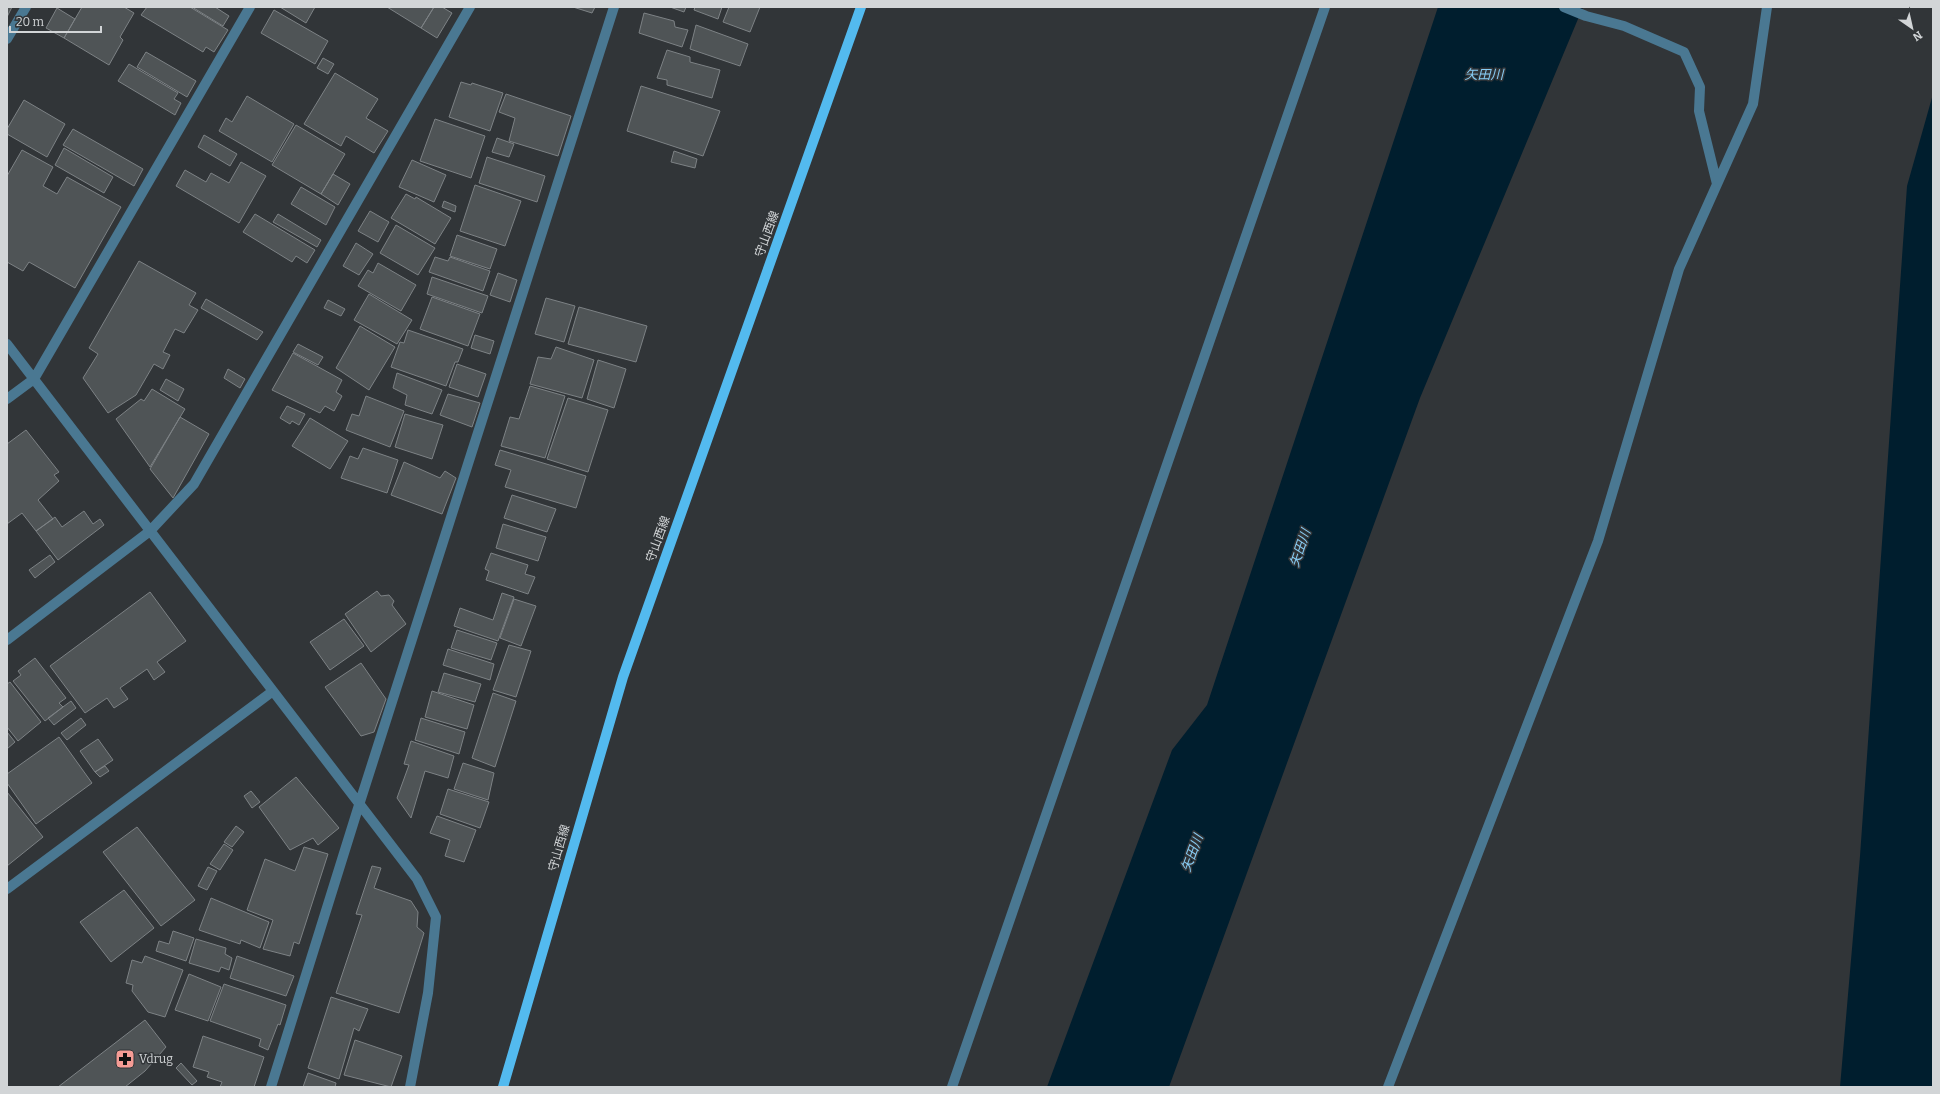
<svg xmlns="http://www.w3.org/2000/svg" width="1940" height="1094" font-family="Bitter,'Noto Sans JP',serif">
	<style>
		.water { fill: #001e2e }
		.building { fill: #4f5456; stroke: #7d8285 }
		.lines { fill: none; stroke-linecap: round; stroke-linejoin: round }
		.minor { stroke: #4a7892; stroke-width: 10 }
		.major { stroke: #53baef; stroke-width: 10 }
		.labels { text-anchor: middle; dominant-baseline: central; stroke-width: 3; stroke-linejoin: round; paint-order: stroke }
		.street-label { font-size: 12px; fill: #d2d5d7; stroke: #313538 }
		.poi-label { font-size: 12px; fill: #d2d5d7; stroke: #313538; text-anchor: start }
		.water-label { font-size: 13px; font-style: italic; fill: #87cdf5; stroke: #313538 }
	</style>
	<rect width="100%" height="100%" fill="#313538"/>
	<path class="water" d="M1438,7H1583L1420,398L1169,1087H1047L1172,750L1207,705Z
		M1933,94V1087H1840L1860,856L1907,186Z"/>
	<path class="building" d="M7,7H12L7,17Z
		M82,7H124L134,13L120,37L123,40L109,65L64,38Z
		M147,7H190L228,30L214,52L206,47L203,52L141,15Z
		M192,7H215L229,16L223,26Z
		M280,7H315L306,23Z
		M387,7H434L421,28Z
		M434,7H442L452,13L437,38L421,28Z
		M573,7H595L592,13Z
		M670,7H686L684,12Z
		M695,7H722L718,19L694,10Z
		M729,7H760L750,32L723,22Z
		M57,8L75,19L64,38L46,28Z
		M274,10L328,41L315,64L261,33Z
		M644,13L674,21L675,27L688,30L682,47L639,33Z
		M696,25L748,44L740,66L690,49Z
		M667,50L690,57V62L720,70L712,98L667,85V80L657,78Z
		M146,52L196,81L187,97L137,67Z
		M323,58L334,64L328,74L317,68Z
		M129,64L178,93L174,99L181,103L175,115L118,81Z
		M335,73L378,99L366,118L388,131L374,153L346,136L341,146L304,124Z
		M461,82L471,85L472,83L503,93L490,131L449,117Z
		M641,86L720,111L703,156L627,131Z
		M506,94L571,116L558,156L509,141L515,118L499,112Z
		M247,96L294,124L272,162L219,131L226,118L232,122Z
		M24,100L65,124L47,157L7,134V129Z
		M435,119L485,136L471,178L420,161Z
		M296,125L345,154L321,194L272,165Z
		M73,129L143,169L134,186L63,145Z
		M204,135L237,154L230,166L198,147Z
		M497,138L514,144L509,157L492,152Z
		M64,148L113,177L104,193L55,165Z
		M22,150L53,167L43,186L57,194L67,177L121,207L75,288L29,262L23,271L7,262V176Z
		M674,151L697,159L695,168L671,162Z
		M487,157L545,176L537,202L479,183Z
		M412,160L446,175L434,202L399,187Z
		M241,162L266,176L239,223L176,186L185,170L206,182L211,173L229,183Z
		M333,174L350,184L338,205L321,194Z
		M475,185L521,201L505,246L460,231Z
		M301,187L335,207L326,225L291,204Z
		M406,194L415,199L416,197L451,218L435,244L391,218Z
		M444,201L456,206L455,212L442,207Z
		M370,211L389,222L378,242L358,231Z
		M255,214L315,250L307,263L296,256L292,262L243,232Z
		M278,214L321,240L317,247L273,222Z
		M396,225L435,248L418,275L380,253Z
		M457,235L497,249L490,269L450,256Z
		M356,243L373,254L359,275L343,266Z
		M435,257L448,261L450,257L490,271L483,291L429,272Z
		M139,261L196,293L189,305L198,310L184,333L175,329L163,352L170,355L163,369L154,364L136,395L108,413L83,378L98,354L89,348Z
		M378,263L416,285L401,311L358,286L368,270L373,273Z
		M498,273L517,280L510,302L490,295Z
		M432,277L488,296L482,313L427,294Z
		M369,294L412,320L397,344L354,320Z
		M432,297L480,314L468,346L420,329Z
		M546,298L575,306L564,342L535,334Z
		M206,299L263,332L257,340L201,308Z
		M328,300L345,309L341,316L324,308Z
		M579,307L647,326L636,362L568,344Z
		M360,326L395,347L369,390L336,368Z
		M408,330L463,349L458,362H455L446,386L391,367L400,342L404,343Z
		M475,335L494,341L490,354L471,348Z
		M298,344L323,357L318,365L293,352Z
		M556,347L594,360L582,398L530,384L538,357L551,359Z
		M293,353L342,380L336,392L342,396L334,411L325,406L320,413L272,390Z
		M598,360L626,369L614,408L587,399Z
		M457,364L486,374L478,397L449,387Z
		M228,369L245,379L240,388L224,378Z
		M397,373L442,390L432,414L405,405L407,395L393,388Z
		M166,379L184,389L178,401L160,390Z
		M530,386L565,396L545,458L501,446L510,417L519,419Z
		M152,389L185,409L150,467L116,419L141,399L144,401Z
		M448,394L480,403L472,427L440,415Z
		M366,396L404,411L390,447L346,430L352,414L359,416Z
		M568,398L608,410L588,472L547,459Z
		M287,406L305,414L299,425L292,421L290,424L280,418Z
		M405,414L443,425L432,459L395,447Z
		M180,417L209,434L173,498L150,469Z
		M310,418L348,441L330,469L292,446Z
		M26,430L59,472L54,475L59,481L38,500L53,519L36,531L22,513L7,524V444Z
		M363,448L398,460L387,493L341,478L350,456L358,459Z
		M500,450L586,476L576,508L505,487L511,470L495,465Z
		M404,462L440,478L445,471L456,478L442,514L391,495Z
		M512,495L556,509L547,532L504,518Z
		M84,511L93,524L100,519L104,525L58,560L36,531L55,517L62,527Z
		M503,524L546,537L538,561L496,548Z
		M491,553L528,565L525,574L535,577L528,594L486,580L489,571L485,569Z
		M50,555L55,562L35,578L29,570Z
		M377,591L381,596L389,595L394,601L392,605L406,624L371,652L345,614Z
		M150,592L186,641L157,662L165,672L154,680L147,669L120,688L128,699L114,708L107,698L85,713L50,666Z
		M502,593L514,597L498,641L454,626L460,608L493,620Z
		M514,599L536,606L521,646L500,638Z
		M344,619L364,646L330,670L310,642Z
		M457,630L497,643L491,660L451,648Z
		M509,645L531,651L516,697L493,690Z
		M448,649L494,664L490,680L443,665Z
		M35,658L66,698L59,703L63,707L45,721L13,681L21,675L18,671Z
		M361,663L386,699L374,732L361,736L325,687Z
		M444,673L481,684L475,702L438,692Z
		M10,682L41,722L18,741L7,727V684Z
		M432,691L474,705L467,729L425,717Z
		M493,693L516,701L495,767L472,758Z
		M71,701L76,708L54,725L48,718Z
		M81,718L86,725L67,740L61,733Z
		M421,718L465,732L459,754L415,740Z
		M7,732L15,742L7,749Z
		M59,737L92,783L36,824L7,783V774Z
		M98,739L113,760L95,772L80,751Z
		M411,741L454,756L448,778L425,771L411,818L397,798L409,765L404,764Z
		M463,763L494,773L488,800L454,789Z
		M105,766L109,771L100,777L95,772Z
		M296,777L339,828L318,845L313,838L290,850L259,807Z
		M448,789L489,802L480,828L440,814Z
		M251,791L260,802L252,808L244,796Z
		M7,792L43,837L7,866Z
		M437,816L476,830L464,862L445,856L450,840L430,833Z
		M236,826L244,832L232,847L224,842Z
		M137,827L195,900L161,926L103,852Z
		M224,844L233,850L220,870L210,864Z
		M304,847L328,854L299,944L294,942L290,956L263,949L273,920L247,910L265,859L295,871Z
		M372,866L381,868L374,888L411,901L418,912L417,927L424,933L399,1013L336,993L362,915L356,914Z
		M208,867L217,871L207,890L198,886Z
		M124,890L154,928L111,962L80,922Z
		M211,898L269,922L260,948L241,940L240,944L199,930Z
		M173,931L194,938L186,961L156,951L159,941L169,944Z
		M196,939L226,948L225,954L232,958L229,970L221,967L219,972L189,963Z
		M145,956L183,970L165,1017L148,1012L132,991L133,985L126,983L132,960L142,963Z
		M237,956L294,976L286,996L230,978Z
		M189,974L221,987L208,1021L175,1010Z
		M224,984L286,1005L280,1025L278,1024L268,1050L259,1046L261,1039L210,1021Z
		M331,997L368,1009L359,1031L354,1028L339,1079L308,1068Z
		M145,1020L166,1047L145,1071L125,1087H58Z
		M203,1036L264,1057L254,1087H220L222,1082L207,1077L209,1072L193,1067Z
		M355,1040L402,1056L391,1087L344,1075Z
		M181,1063L197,1081L192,1085L176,1068Z
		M308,1073L336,1083L335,1087H303Z"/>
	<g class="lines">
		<path class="minor" d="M1564,7L1586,16L1624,26L1684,52L1700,87L1699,111L1717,184
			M7,39L26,7
			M7,344L417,879L436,917L428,993L410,1087
			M7,399L34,379L250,7
			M7,640L150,531L194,484L470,7
			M7,889L273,691
			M271,1087L359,805L614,7
			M952,1087L1325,7
			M1388,1087L1598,541L1679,269L1753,104L1767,7"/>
		<path class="major" d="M503,1087L623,677L861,7"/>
	</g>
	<defs>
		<symbol id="pharmacy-square" viewBox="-11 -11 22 22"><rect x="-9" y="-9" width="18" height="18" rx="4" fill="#f59c95" stroke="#313538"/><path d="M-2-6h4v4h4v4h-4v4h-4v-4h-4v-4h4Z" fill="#111"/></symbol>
	</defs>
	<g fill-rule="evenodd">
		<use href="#pharmacy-square" x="114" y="1048" width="22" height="22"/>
	</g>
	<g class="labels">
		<g class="street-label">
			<text transform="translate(767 234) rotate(-70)">守山西線</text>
			<text transform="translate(658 539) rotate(-70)">守山西線</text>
			<text transform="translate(559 848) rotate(-74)">守山西線</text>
		</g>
		<g class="poi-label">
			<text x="139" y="1059">Vdrug</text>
		</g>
		<g class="water-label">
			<text x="1484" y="74">矢田川</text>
			<text transform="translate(1300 548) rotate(-71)">矢田川</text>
			<text transform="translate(1192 853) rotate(-70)">矢田川</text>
		</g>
	</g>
	<rect width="1940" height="1094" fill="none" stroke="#d2d5d7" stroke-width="16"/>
	<g transform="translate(1912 28) rotate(146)" stroke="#313538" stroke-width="3" paint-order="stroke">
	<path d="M0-3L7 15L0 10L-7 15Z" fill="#d2d5d7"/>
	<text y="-6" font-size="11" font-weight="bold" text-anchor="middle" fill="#d2d5d7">N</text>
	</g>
	<path d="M10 26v6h91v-6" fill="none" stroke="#d2d5d7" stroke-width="2"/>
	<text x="16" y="26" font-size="12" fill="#d2d5d7" stroke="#313538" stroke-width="3" paint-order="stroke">20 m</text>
</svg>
